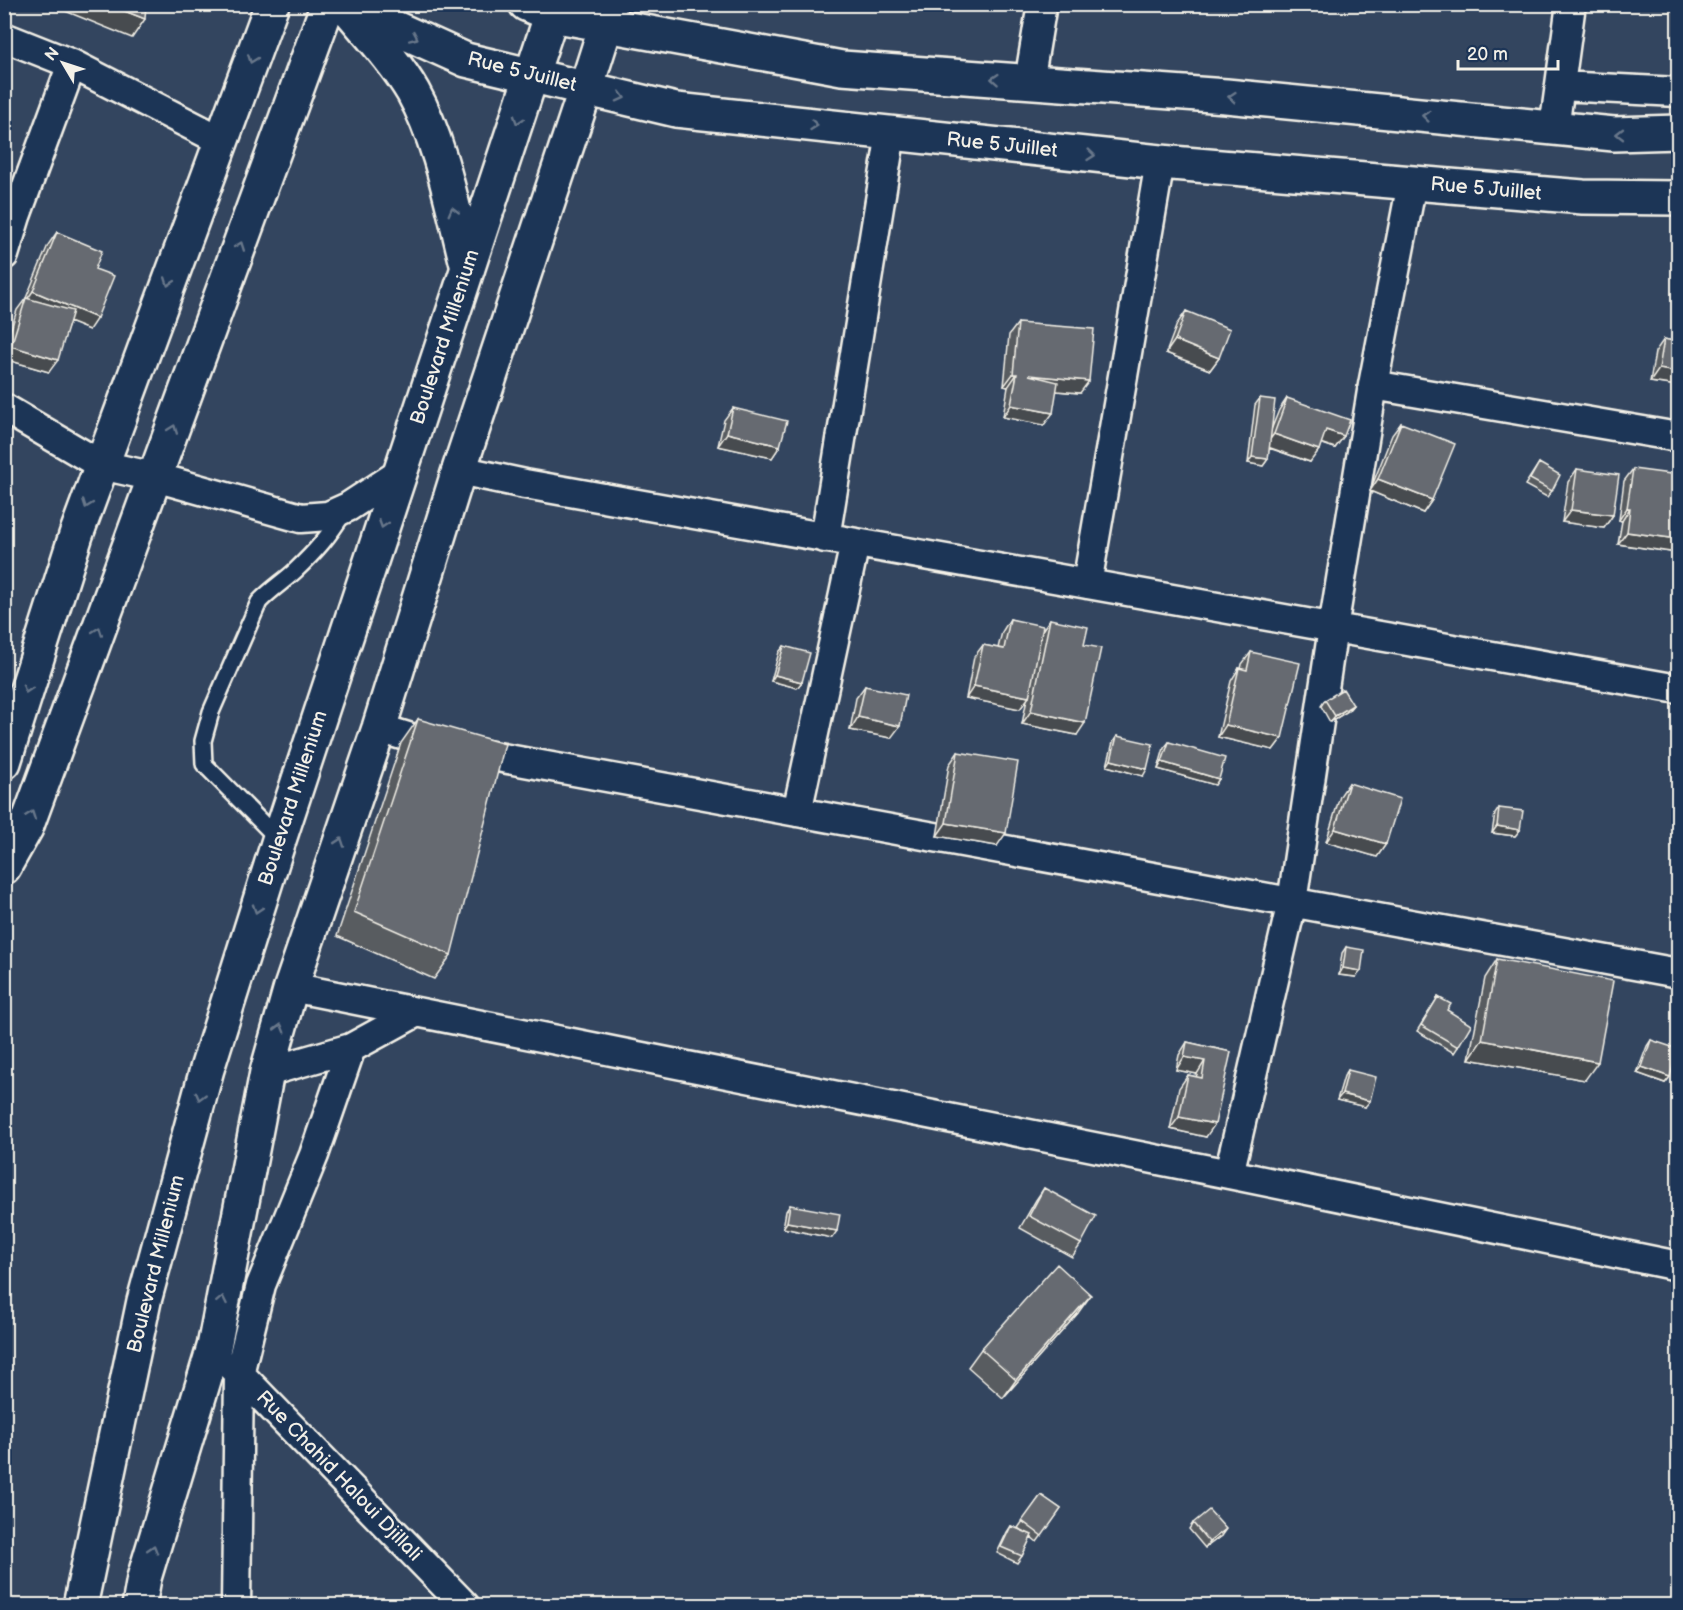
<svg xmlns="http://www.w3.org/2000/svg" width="1683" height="1610" font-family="'Balsamiq Sans',sans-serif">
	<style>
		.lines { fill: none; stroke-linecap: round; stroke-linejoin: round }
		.lane-casing { stroke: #f4f1e8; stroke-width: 20 }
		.street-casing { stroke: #f4f1e8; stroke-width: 33 }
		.secondary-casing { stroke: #f4f1e8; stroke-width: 38 }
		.lane { stroke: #1d3557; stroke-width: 15 }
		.street { stroke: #1d3557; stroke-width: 28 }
		.secondary { stroke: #1d3557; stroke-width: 33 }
		.wall { fill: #585c61; stroke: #f4f1e8; stroke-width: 1.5 }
		.shaded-wall { fill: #474b4f; stroke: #f4f1e8; stroke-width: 1.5 }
		.building { fill: #666b71; stroke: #f4f1e8; stroke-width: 1.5 }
		.oneway { stroke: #68778a }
		.labels { text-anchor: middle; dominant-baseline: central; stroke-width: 5; stroke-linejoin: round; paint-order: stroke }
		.street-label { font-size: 20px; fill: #f4f1e8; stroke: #1d3557 }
	</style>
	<rect width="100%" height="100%" fill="#33455f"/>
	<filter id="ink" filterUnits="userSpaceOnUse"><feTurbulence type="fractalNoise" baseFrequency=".0167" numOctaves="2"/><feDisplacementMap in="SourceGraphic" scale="12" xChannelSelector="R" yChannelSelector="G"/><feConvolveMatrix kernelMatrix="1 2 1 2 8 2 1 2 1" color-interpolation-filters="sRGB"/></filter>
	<g filter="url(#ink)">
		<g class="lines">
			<defs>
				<path id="lane" d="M279,840L204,764L203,741L211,712L259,602C270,590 283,582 295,571C316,551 329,536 344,512"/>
				<path id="street" d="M4,37L72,64L222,141
					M1029,82L1042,4
					M1560,86L1678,92
					M1554,129L1571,4
					M4,255L16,216L72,64
					M1373,385L1678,437
					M4,408L101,465L155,477L301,518L328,516L348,507L400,473
					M459,470L525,484L1678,689
					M825,538L891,133
					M1087,584L1160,162
					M379,728L437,746L1678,973
					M797,812L855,543
					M291,987L1229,1174L1678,1266
					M267,1072L351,1048L417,1012
					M1229,1174L1292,902L1333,628L1373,385L1412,183
					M232,1366L465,1606
					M236,1606L239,1374L261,1285L314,1155L351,1048"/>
				<path id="secondary" d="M342,4L466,60L676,110L1160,162L1583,197L1678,198
					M526,4L552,15L842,68L1226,96L1614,134L1678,132
					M351,12C372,37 396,63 413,92C442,144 453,211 468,268
					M4,762L76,535L272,4
					M4,867L26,828L328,4
					M80,1606L144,1301L207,1069L279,840L555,4
					M139,1606L144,1578L214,1347L267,1072L291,987L379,728L459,470L586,88L606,25L610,4"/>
			</defs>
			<use href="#lane" class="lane-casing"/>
			<use href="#street" class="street-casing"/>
			<use href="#secondary" class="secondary-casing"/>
			<use href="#lane" class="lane"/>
			<use href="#street" class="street"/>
			<use href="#secondary" class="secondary"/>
		</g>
		<path class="wall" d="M57,232L95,269L89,330L70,322L49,372L4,359V351L17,310L26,298L48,245Z
			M1186,311L1219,358L1210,370L1166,353L1177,324Z
			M1018,323L1080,393L1056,391L1044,425L1003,417L1008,387L1004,386L1009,335Z
			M1664,339L1678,342V386L1650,382L1655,352Z
			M1260,398L1271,430L1279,410L1287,398L1344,436L1335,448L1321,443L1310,462L1269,448L1268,459L1263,466L1248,463L1255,405Z
			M733,408L780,446L772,458L718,446L724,420Z
			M1401,423L1432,500L1423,513L1370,491L1392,435Z
			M1539,463L1552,491L1547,497L1525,485Z
			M1577,469L1613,515L1604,528L1562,522L1568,482Z
			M1633,469L1677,553L1618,544L1622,521L1619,520L1624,481Z
			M1010,619L1043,629L1050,619L1084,645L1077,735L1022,724L1027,699L1020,709L966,698L974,657L983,645L998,648L1002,632Z
			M784,646L802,682L797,688L771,681L779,652Z
			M1251,652L1282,738L1273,750L1218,737L1231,681L1239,668L1241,669L1242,664Z
			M865,686L891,738L850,730L856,698Z
			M1325,700L1353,705L1348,711L1330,722L1321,706Z
			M418,719L451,955L434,979L337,936L401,743Z
			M1117,736L1143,776L1107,766L1113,742Z
			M1169,742L1219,779L1215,785L1158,769L1164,748Z
			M958,752L997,846L937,836L949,765Z
			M1349,783L1386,844L1377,857L1326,842L1340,796Z
			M1499,808L1520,830L1515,836L1492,833L1495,814Z
			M1346,947L1356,977L1339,975L1342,953Z
			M1497,959L1585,1080L1469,1059L1485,978Z
			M1438,997L1447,1010L1458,1047L1454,1053L1417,1031Z
			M1651,1040L1670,1077L1665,1083L1637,1073L1647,1046Z
			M1187,1042L1231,1052L1206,1137L1170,1129L1179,1088L1188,1075L1196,1077L1197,1074L1176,1070L1179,1055Z
			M1348,1070L1365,1107L1337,1100L1344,1076Z
			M1044,1188L1081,1244L1072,1257L1020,1228L1036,1200Z
			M790,1205L832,1238L783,1228L786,1211Z
			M1078,1313L1003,1398L968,1367L981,1349Z
			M1041,1495L1061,1509L1037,1542L1031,1537L1022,1556L1017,1563L997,1553L1007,1532L1011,1526L1021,1530L1018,1528Z
			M1193,1523L1221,1536L1205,1548L1189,1529Z"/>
		<path class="shaded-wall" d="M48,4H107L145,19L132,38Z
			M1385,4H1402L1399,8Z
			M33,291L97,318L89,330L24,304Z
			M1175,340L1219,358L1210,370L1166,353Z
			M11,346L58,360L49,372L4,359V356Z
			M1659,369L1678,372V386L1650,382Z
			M1013,374H1017L1008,387L1004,386Z
			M1029,375L1089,381L1080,393L1021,388Z
			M1011,405L1053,413L1044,425L1003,417Z
			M1326,430L1344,436L1335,448L1317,442Z
			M727,433L780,446L772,458L718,446Z
			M1274,434L1319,450L1310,462L1265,446Z
			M1252,457L1268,459L1263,466L1248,463Z
			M1378,479L1432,500L1423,513L1370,491Z
			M1627,508H1630L1622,521L1619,520Z
			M1571,510L1613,515L1604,528L1562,522Z
			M1627,532L1678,539V552L1677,553L1618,544Z
			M775,675L802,682L797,688L771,681Z
			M974,686L1029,697L1020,709L966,698Z
			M1353,705L1348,711L1330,722L1335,716Z
			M1031,711L1085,723L1077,735L1022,724Z
			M858,717L900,726L891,738L850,730Z
			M1226,725L1282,738L1273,750L1218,737Z
			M1111,760L1147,769L1143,776L1107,766Z
			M1162,762L1219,779L1215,785L1158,769Z
			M946,823L1006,833L997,846L937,836Z
			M1497,826L1520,830L1515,836L1492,833Z
			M1335,829L1386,844L1377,857L1326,842Z
			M1343,968L1361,971L1356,977L1339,975Z
			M1482,1040L1598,1062L1585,1080L1469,1059Z
			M1184,1057L1205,1061L1197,1074L1176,1070Z
			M1642,1067L1670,1077L1665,1083L1637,1073Z
			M1342,1094L1370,1101L1365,1107L1337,1100Z
			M1179,1117L1215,1124L1206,1137L1170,1129Z
			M787,1222L837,1231L832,1238L783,1228Z
			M1091,1295L1078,1313L1003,1398L1016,1380Z
			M1226,1529L1221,1536L1205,1548L1209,1542Z"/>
		<path class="building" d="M107,4H146L145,19Z
			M57,232L102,251L95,269L114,276L97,318L33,291Z
			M26,298L73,311L58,360L11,346Z
			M1186,311L1230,329L1219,358L1175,340Z
			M1018,323L1094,329L1089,381L1029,375L1058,382L1053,413L1011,405L1017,374H1013Z
			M1664,339L1678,342V372L1659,369Z
			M1260,398L1275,400L1268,459L1252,457Z
			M1287,398L1350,420L1344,436L1326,430L1319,450L1274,434Z
			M733,408L787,421L780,446L727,433Z
			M1401,423L1455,444L1432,500L1378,479Z
			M1539,463L1560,475L1552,491L1530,479Z
			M1577,469L1619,475L1613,515L1571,510Z
			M1633,469L1678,475V539L1627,532L1630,508H1627Z
			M1010,619L1043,626L1029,697L974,686L983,645L1004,649Z
			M1050,619L1088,627L1084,645L1101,648L1085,723L1031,711Z
			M784,646L810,653L802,682L775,675Z
			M1251,652L1300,663L1282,738L1226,725L1239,668L1247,670Z
			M865,686L906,695L900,726L858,717Z
			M1343,689L1353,705L1335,716L1325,700Z
			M418,719L505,744L451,955L354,912Z
			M1117,736L1153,744L1147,769L1111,760Z
			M1169,742L1225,758L1219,779L1162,762Z
			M958,752L1018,762L1006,833L946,823Z
			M1349,783L1400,799L1386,844L1335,829Z
			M1499,808L1523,811L1520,830L1497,826Z
			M1346,947L1364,950L1361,971L1343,968Z
			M1497,959L1613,981L1598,1062L1482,1040Z
			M1438,997L1451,1004L1447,1010L1471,1025L1458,1047L1421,1025Z
			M1651,1040L1678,1049L1670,1077L1642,1067Z
			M1187,1042L1231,1052L1215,1124L1179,1117L1188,1075L1202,1078L1205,1061L1184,1057Z
			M1348,1070L1376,1077L1370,1101L1342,1094Z
			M1044,1188L1096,1216L1081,1244L1029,1216Z
			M790,1205L840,1214L837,1231L787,1222Z
			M1057,1264L1091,1295L1016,1380L981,1349Z
			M1041,1495L1061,1509L1042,1536L1022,1521Z
			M1209,1510L1226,1529L1209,1542L1193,1523Z
			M1011,1526L1032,1535L1022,1556L1001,1547Z"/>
		<defs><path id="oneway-chevron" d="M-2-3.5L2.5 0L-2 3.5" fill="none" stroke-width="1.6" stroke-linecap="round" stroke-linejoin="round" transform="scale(1.5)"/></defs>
		<g class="oneway">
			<use href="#oneway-chevron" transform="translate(414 37) rotate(24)"/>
			<use href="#oneway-chevron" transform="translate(252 59) rotate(110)"/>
			<use href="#oneway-chevron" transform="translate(995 79) rotate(-176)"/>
			<use href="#oneway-chevron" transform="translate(621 97) rotate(14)"/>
			<use href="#oneway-chevron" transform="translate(1232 97) rotate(-175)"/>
			<use href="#oneway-chevron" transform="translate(1426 116) rotate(-174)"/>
			<use href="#oneway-chevron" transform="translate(518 120) rotate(108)"/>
			<use href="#oneway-chevron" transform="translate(814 125) rotate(6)"/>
			<use href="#oneway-chevron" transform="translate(1620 134) rotate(180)"/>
			<use href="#oneway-chevron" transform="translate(1091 155) rotate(6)"/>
			<use href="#oneway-chevron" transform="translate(453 211) rotate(-105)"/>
			<use href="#oneway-chevron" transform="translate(240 246) rotate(-70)"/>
			<use href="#oneway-chevron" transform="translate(169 282) rotate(110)"/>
			<use href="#oneway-chevron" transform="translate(173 429) rotate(-70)"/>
			<use href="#oneway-chevron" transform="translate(87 504) rotate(110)"/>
			<use href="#oneway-chevron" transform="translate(383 524) rotate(108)"/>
			<use href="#oneway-chevron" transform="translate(98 631) rotate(-70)"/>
			<use href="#oneway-chevron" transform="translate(27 689) rotate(107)"/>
			<use href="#oneway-chevron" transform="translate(31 815) rotate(-70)"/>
			<use href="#oneway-chevron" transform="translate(340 842) rotate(-71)"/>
			<use href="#oneway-chevron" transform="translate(257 909) rotate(108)"/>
			<use href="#oneway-chevron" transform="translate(280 1028) rotate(-74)"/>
			<use href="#oneway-chevron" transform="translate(200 1096) rotate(105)"/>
			<use href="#oneway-chevron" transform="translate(222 1300) rotate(-79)"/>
			<use href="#oneway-chevron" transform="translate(153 1549) rotate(-73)"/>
		</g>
	</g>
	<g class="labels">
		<g class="street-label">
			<text transform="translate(522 72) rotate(14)">Rue 5 Juillet</text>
			<text transform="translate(1002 145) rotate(6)">Rue 5 Juillet</text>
			<text transform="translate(1486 189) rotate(5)">Rue 5 Juillet</text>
			<text transform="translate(445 337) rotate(-72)">Boulevard Millenium</text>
			<text transform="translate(293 798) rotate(-72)">Boulevard Millenium</text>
			<text transform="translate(156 1264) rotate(-76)">Boulevard Millenium</text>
			<text transform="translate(339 1476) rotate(46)">Rue Chahid Haloui Djillali</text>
		</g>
	</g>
	<rect width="1683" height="1610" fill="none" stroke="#1d3557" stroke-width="24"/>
	<rect x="12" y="12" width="1659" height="1586" fill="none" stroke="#f4f1e8" stroke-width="2" filter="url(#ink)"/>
	<g transform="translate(63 63) rotate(309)" stroke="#1d3557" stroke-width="4.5" paint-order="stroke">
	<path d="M0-4.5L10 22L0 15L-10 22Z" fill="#f4f1e8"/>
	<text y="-9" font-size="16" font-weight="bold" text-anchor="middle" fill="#f4f1e8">N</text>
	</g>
	<path d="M1458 60v9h100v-9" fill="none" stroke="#f4f1e8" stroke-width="3"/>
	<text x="1467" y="60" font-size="18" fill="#f4f1e8" stroke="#1d3557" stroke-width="4.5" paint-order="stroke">20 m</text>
</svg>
